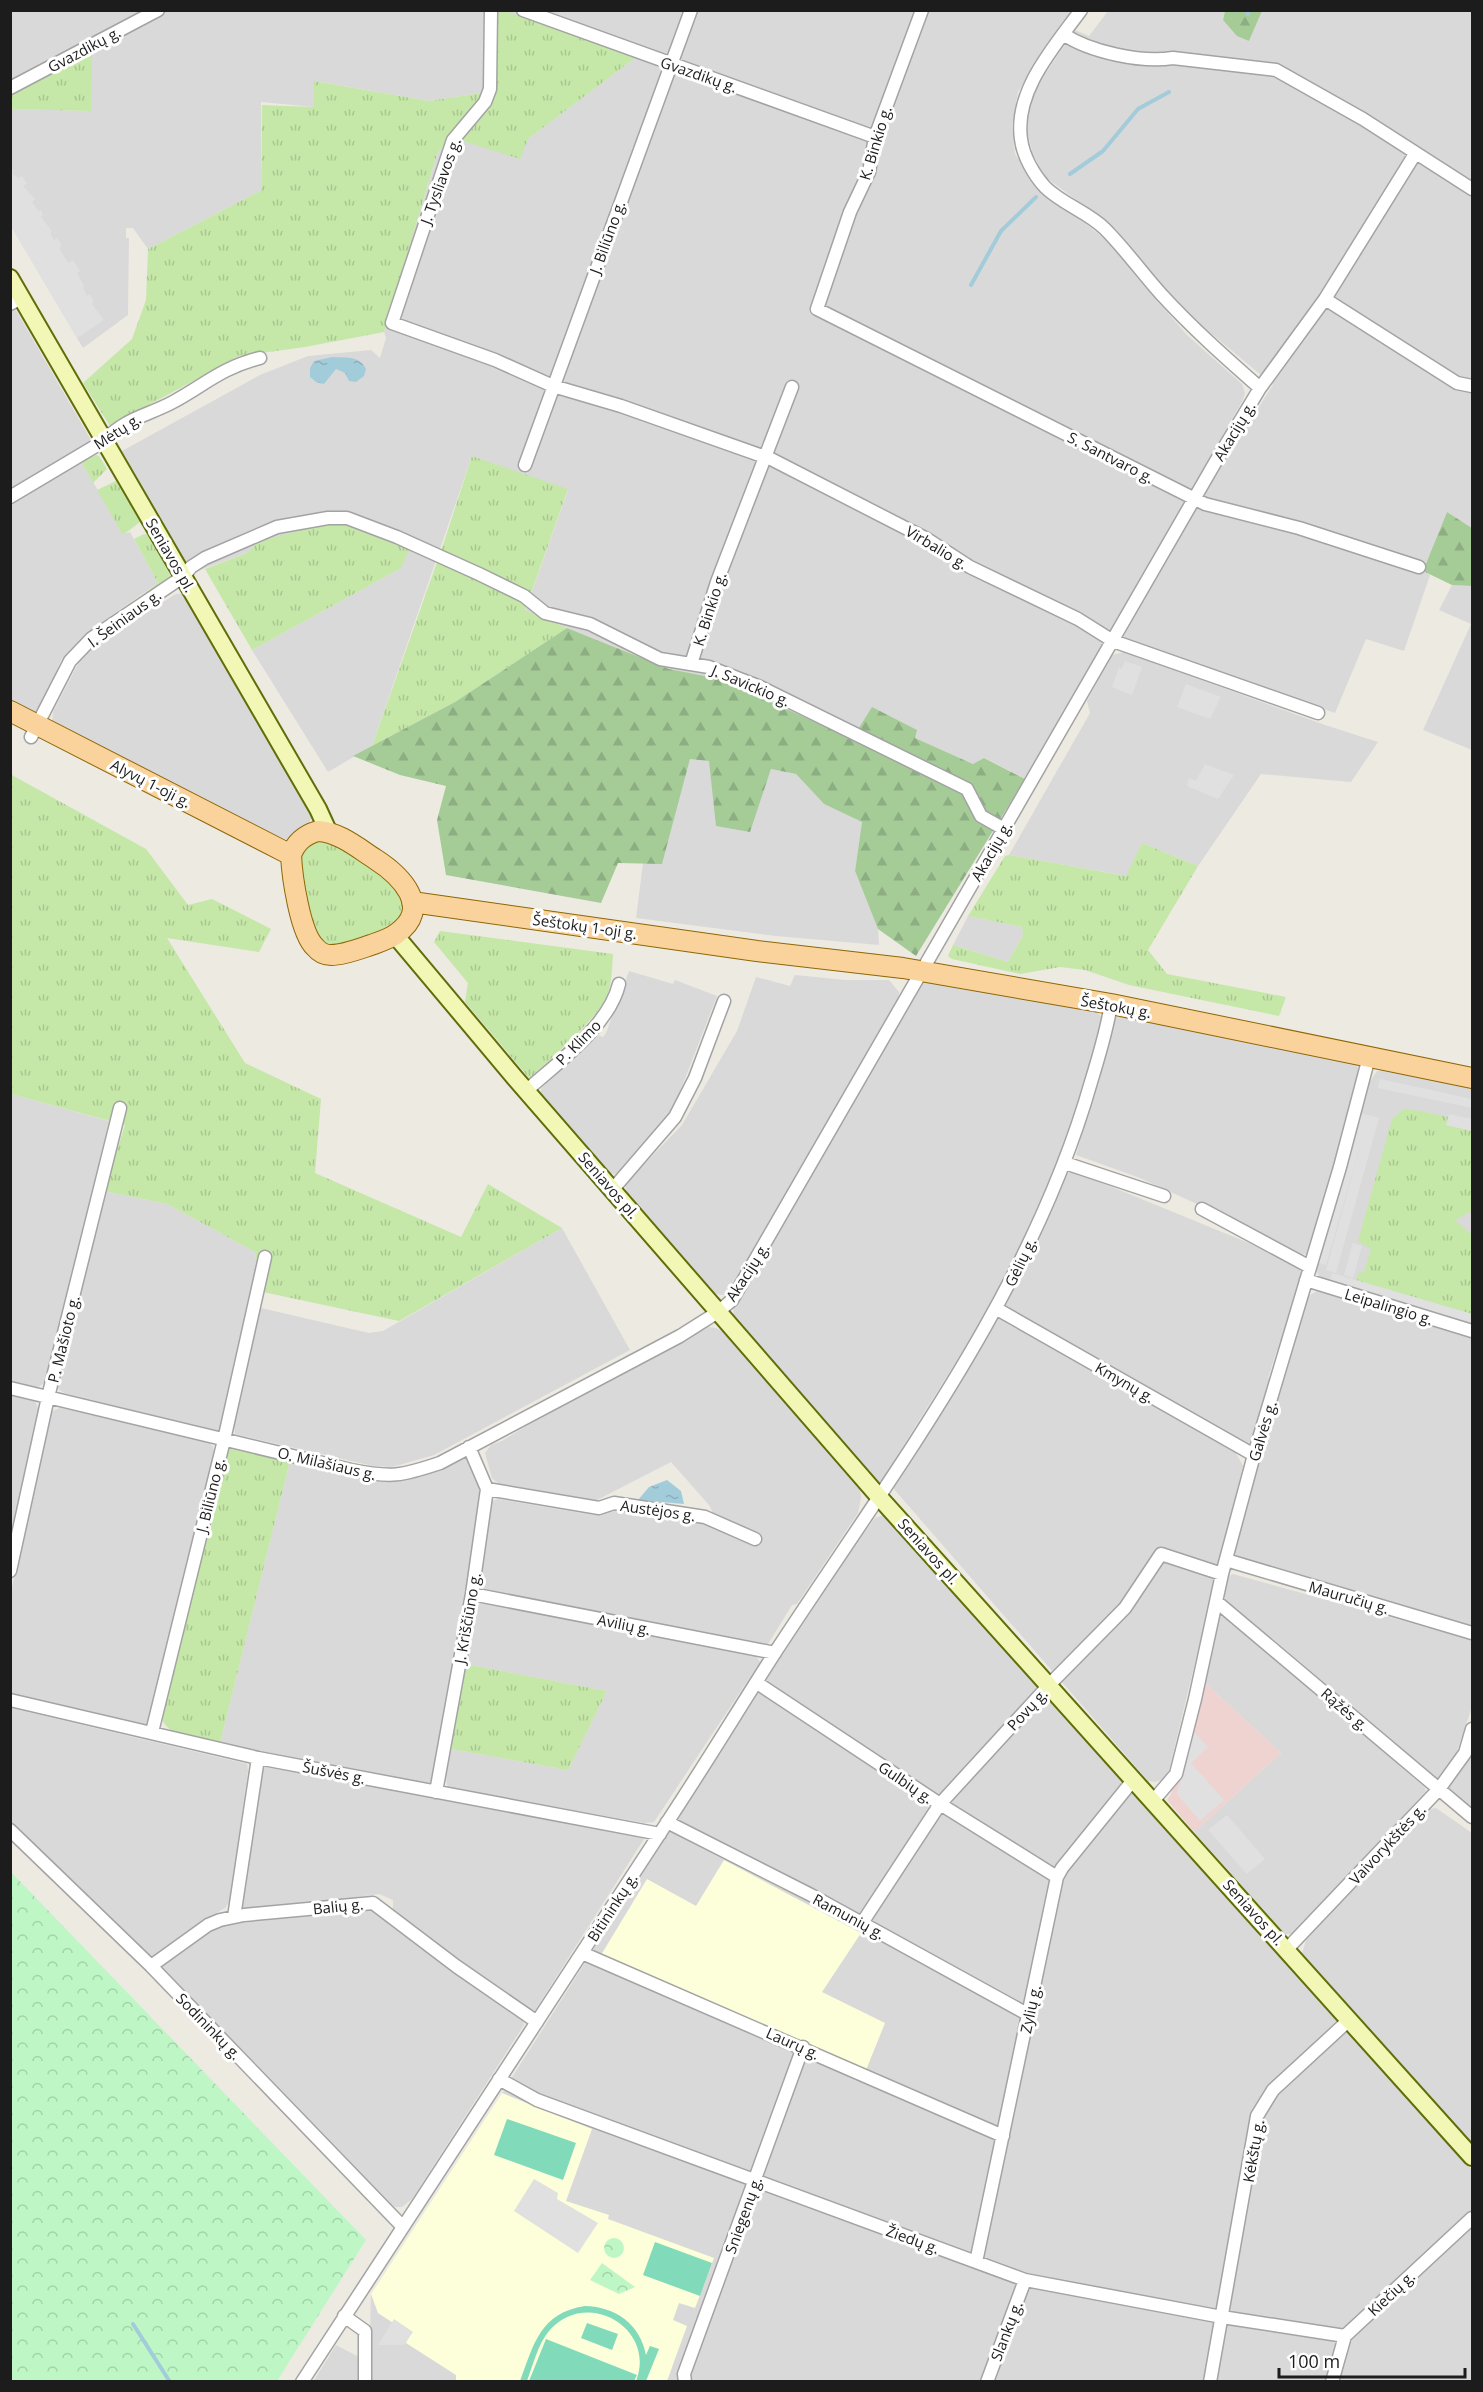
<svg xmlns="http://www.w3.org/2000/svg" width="1483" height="2392" font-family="'Open Sans',sans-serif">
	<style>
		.residential { fill: #dad9d9 }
		.commercial { fill: #eed3d1 }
		.education { fill: #fdfeda }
		.grass { fill: url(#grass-tufts) }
		.forest { fill: url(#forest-firs) }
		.park { fill: url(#park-crowns) }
		.pitch { fill: #81dbbb }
		.parking { fill: #e0e0e0 }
		.water { fill: url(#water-ripples) }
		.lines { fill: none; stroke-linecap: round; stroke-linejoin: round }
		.stream { stroke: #a3ccda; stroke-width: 4 }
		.street-casing { stroke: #a3a3a3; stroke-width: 15 }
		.secondary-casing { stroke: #606e08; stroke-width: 20 }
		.primary-casing { stroke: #8f6604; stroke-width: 22 }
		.street { stroke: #fff; stroke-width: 12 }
		.secondary { stroke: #f2f7b6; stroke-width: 16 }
		.primary { stroke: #f9d39b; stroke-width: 20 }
		.labels { text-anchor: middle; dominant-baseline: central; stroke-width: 6; stroke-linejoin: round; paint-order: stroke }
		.street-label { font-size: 15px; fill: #1c1c1c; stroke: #fff }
	</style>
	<defs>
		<pattern id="grass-tufts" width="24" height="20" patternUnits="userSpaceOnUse" patternTransform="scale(1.5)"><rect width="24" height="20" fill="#c5e7a8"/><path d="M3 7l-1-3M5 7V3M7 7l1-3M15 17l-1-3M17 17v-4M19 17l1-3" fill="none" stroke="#a9c690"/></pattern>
		<pattern id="forest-firs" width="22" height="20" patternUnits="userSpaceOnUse" patternTransform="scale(1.5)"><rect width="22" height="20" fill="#a5cb97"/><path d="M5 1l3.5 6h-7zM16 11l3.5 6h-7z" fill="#8dae82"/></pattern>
		<pattern id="park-crowns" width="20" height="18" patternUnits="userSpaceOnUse" patternTransform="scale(1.5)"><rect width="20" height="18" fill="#bef7c5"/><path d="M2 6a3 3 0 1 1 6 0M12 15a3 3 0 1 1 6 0" fill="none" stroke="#a3d3a9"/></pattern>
		<pattern id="water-ripples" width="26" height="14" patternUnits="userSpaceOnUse" patternTransform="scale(1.5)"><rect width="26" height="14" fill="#a3ccda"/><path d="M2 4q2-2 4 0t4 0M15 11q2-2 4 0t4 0" fill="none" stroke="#8cafba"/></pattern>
	</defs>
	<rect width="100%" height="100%" fill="#edeae2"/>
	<path class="residential" d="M11,11H1071L1039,56L1018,92L1012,126L1015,154L1036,185L1114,246L1137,278L1187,335L1242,384L1245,393L1243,400L1025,779L985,758L973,764L915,738L872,708L852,739L721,679L669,669L525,611L568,490L472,456L372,746L328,772L252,650L401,568L257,542L249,552L192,573L122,451L260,375L308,356L371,350L380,358L386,338L384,332L437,154L450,137L472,143L528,139L635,58L494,91L429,101L315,81L314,107L261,102L262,190L148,249L133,228H126V238H129L128,315L83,348L11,226V109L90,111L91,51L11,95Z
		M1108,11H1225L1223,20L1249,41L1262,11H1472V528L1447,512L1423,571L1430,575L1404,651L1366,639L1335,713L1125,642L1124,636L1214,476L1273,385L1189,315L1154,277L1116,229L1045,177L1033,154L1027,132L1028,112L1033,92L1075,30L1089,36Z
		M16,310L91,440L89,444L11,489L10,311Z
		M81,461L123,534L130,532L158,583L92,629L61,660L42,705L37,712L31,713L11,705V504Z
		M1452,585L1472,586V750L1423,730L1471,624L1439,610Z
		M176,594H183L187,598L308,807L311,818L309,825L298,838L288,840L222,812L52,725L53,712L81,658L99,642Z
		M1124,652L1325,725L1378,742L1351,782L1261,774L1198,866L1142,843L1127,876L1009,855L1090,713L1087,701L1112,655Z
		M690,759L709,760L750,831L771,769L796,774L824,804L862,822L855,871L878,929L879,945L776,936L636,918L643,863H662Z
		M968,916L1022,927L1023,935L1008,962L953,945Z
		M629,971L673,984L675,980L717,996L674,1107L653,1138L618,1176L609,1172L541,1098L540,1093L542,1087L579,1051L597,1035L603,1037L606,1033Z
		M795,975L845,980H889L899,992L898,1003L733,1289L727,1294L721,1295L711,1293L627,1195L625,1184L682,1125L737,1031L756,977L790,986Z
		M925,982L1097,1012L1103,1018L1077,1112L1055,1174L1033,1220L988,1311L881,1481L877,1483L736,1322L733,1315L734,1307L919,986Z
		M1124,1014L1357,1063L1359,1076L1308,1254L1300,1255L1210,1210L1140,1178L1076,1155L1112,1022L1117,1017Z
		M1386,1070L1472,1089V1325L1329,1283L1321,1278L1317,1273V1267L1369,1083L1377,1071Z
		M11,1094L109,1121L46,1382L38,1387L30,1388L11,1385Z
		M1073,1171L1283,1257L1295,1264L1301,1272L1302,1279L1280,1350H1277L1268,1378L1271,1380L1251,1442L1245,1444L1003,1308L1002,1305L1065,1175Z
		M104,1191L167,1204L255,1252L259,1271L222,1426L219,1430L216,1431L64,1393L57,1388Z
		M562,1228L630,1350L434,1455L392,1467L373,1466L235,1434L234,1426L257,1312L261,1308L369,1333L383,1331Z
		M1317,1291L1472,1336V1628L1239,1559L1235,1554L1233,1548L1305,1302L1310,1295Z
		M998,1318L1236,1453L1243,1466L1217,1568L1161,1550H1156L1121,1605L1054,1673L893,1488V1484L992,1321Z
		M708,1327L716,1328L726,1333L860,1488L861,1498L858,1513L797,1604L792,1605L768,1644H760L484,1589L481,1582L487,1508L492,1501L498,1499L593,1515L620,1510L715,1517L709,1505L671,1462L593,1502L501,1486L492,1478L485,1453L491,1445L502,1441L555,1408Z
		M11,1395L35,1401L39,1410L11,1543Z
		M60,1408L208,1441L213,1447L214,1453L152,1717L147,1724L142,1725L11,1695V1592L48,1420L50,1412Z
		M467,1456L480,1481L481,1491L455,1660L434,1780L429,1783L278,1757L220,1743L290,1461L372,1480L398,1479Z
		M883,1515L888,1519L1135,1792L1472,2170V2381L369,2382L371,2294L502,2093L757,1693L853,1548L875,1518Z
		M1162,1562H1175L1213,1576L1215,1580L1169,1770L1165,1778L1156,1782L1148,1781L1062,1682L1119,1622Z
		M1233,1574L1472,1640V1707L1456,1754L1437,1780H1432L1226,1601L1224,1593L1229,1576Z
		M484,1601L756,1656L760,1662L654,1822L644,1823L450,1788L447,1785L446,1776L451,1749L568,1770L607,1691L465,1664L474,1608Z
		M1225,1615L1424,1787L1426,1791L1302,1928L1292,1934H1285L1194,1832L1281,1753L1204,1682L1215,1631L1220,1617Z
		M11,1708L247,1764L248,1771L230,1901L225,1908L188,1931L152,1958L150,1956L11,1824Z
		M1472,1742V1809L1449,1789L1447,1785Z
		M266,1767L642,1836L644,1839L534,2012L531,2013L393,1912V1900L379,1894L246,1912L241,1911L240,1907L258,1807L260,1772L262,1768Z
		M1436,1808L1472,1833V2144L1302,1954L1306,1940L1419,1816L1430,1809Z
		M363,1907L374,1910L522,2018L524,2025L412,2199L402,2207H396L388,2205L163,1971L162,1966V1962L213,1927Z
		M336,2345L359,2357L360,2381L313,2382Z"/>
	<path class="commercial" d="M1204,1682L1281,1753L1194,1832L1167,1800L1171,1794Z"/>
	<path class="education" d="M724,1860L861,1933L822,1992L885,2023L866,2070L601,1955L647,1879L696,1906Z
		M502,2093L592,2129L566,2201L609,2215L608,2219L714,2258L695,2308L679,2303L673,2320L687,2326L667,2381H456V2375L406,2343L410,2334L378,2313L371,2294Z"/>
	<path class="grass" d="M505,11L635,58L528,139L520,159L450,137L437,154L384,332L305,347L239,356L110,426L83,383L132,339L146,300L148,249L262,190V105L314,107V81L429,101L494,91L496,19L498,13Z
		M92,50L91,111L11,109V95Z
		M96,455L99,456L107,469L93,483L81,461Z
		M472,456L568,489L525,610L567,628L455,702L372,746L442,548Z
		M116,481L140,522L123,535L97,490Z
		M330,522L353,524L410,548L401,568L252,650L205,569L249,552L257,542Z
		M144,534L149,535L171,577L149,593H145L158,583L134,539Z
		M10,774L146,849L188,905L212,899L271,929L259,952L167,938L245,1063L321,1099L315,1173L461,1237L488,1184L562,1228L399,1321L263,1292L255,1252L167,1204L104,1191L125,1125L11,1094Z
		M330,840L391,876L404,896L402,916L380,935L334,946L323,942L312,927L299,858L310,842Z
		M1142,843L1198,866L1148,950L1167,974L1286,997L1279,1016L1129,985L1085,970L1060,967L1020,974L952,959L948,956L953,945L1008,962L1023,935L1022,927L968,916L1005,856L1009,855L1126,876Z
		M440,931L613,954C612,969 612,987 605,1000C593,1023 549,1059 530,1079L465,1002L468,983L434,942Z
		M1403,1109H1410L1448,1117L1447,1125L1472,1131V1211L1455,1220L1472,1235V1314L1356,1280L1359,1272L1364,1273L1371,1249L1358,1241L1392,1119Z
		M233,1447L290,1461L220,1743C201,1739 170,1739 162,1719L224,1451Z
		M465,1664L607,1691L568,1770L451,1749Z"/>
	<path class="forest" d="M1225,11H1262L1249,41L1237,36L1223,20Z
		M1447,512L1472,528V586L1452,585L1423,571Z
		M567,628L669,669L721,679L852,739L872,707L917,730L915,738L973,764L984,758L1025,779L916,956L878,929L855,871L862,822L824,804L796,774L771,769L750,832L716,826L709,761L690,759L662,864L618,863L601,903L446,875L437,820L446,786L400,775L353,756L455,702Z"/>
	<path class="park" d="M11,1872L366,2240L277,2381H11Z
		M604 2248a10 10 0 1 1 20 0a10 10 0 1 1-20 0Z
		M602,2263L635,2287L619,2294L590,2280Z"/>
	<path class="pitch" d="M507,2119L576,2143L563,2180L494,2155Z
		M655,2242L712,2263L700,2296L643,2275Z
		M585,2306C616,2307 640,2324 646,2355L650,2346L659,2349L646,2381H636C657,2328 586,2287 549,2331C538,2344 533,2365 527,2381H520C534,2344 540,2313 585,2306Z
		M587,2323L618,2334L612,2350L581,2338Z
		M546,2339L637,2375L634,2381H529Z"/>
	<path class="parking" d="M11,169L14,171L12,174L19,178L22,176L27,184L23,186L35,199L32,202L38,211L41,210L43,215L41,217L52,231L50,233L54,240L57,238L62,246L59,248L68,263L73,260L80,271L77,273L84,286L83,288L87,296L90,294L94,302L92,304L104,320L77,338L11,226Z
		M1125,661L1142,667L1132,695L1112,687L1119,668L1122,669Z
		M1186,684L1221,697L1210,719L1177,707Z
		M1205,764L1234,775L1218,799L1187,786L1189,778L1196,781Z
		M1380,1079L1472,1099V1108L1378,1088Z
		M1360,1113L1379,1118L1336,1273L1326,1270L1367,1122L1326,1265L1318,1263Z
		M1449,1114L1472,1119V1131L1446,1125Z
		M1353,1243L1362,1246L1353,1278L1344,1275Z
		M1332,1273L1472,1314V1325L1329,1283Z
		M1193,1731L1208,1747L1191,1763L1224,1800L1200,1821L1177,1794Z
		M1227,1815L1265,1859L1247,1874L1208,1830Z
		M534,2179L558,2193L557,2199L598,2223L578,2253L514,2211Z
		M394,2319L413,2332L404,2345H378Z"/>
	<path class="water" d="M332,357C346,358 359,355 366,369L364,376L356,382L349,381L345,373L336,369L324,384L316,382L310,377V368L314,361Z
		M667,1480L681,1491L684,1504L638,1500L649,1487Z"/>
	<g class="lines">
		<path class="stream" d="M1247,10L1248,14
			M1070,174L1103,151L1138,109L1169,92
			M971,285L1001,231L1036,197
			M133,2324L170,2382"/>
		<defs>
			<path id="street" d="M491,10L490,89L485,102L453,140L392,323L495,360L553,386L621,406L771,459L927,539L970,567L1078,619L1113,641L1318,713
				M523,10L875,137
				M922,10L875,137L869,172L850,212L817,309L1205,504L1299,528L1419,567
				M1081,10C1054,47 1014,91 1021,139C1023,156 1034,175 1045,187C1062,204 1088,212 1105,229C1125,249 1142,273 1161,294C1192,328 1226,358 1260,388
				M1063,34C1090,52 1141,63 1173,58L1276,70L1363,119L1472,189
				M10,88L158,10
				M1325,299L1457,383L1472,386
				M10,304L22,298
				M525,465L691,10
				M10,497L104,441C125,418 147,416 173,402C206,384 221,368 260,358
				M691,664L717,582L792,387
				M31,737L70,661L92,638L184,576L191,567L205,558L277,527L328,518H347L397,537L479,574L524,596L545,613L590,624L660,659L709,667L758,686L967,789L981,816L1004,829
				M526,1091C557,1063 609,1026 619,984
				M1065,1163L1164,1196
				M613,1189L675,1117L695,1078L724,1001
				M1202,1209L1310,1267
				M1306,1280L1472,1331
				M997,1309L1254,1455
				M10,1388L351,1470C392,1478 401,1476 440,1463L680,1336L718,1312L732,1300L1216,461L1260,388L1325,299L1415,154
				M487,1489L599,1508L614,1503L705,1517L755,1539
				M1226,1560L1472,1633
				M10,1571L48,1397L120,1108
				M472,1594L775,1653
				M1217,1602L1472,1817
				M757,1683L940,1804L1057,1877
				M10,1700L258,1758L660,1834
				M152,1732L224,1440L265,1257
				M436,1792L472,1594L487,1489L469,1447
				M1153,1801L1176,1774L1195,1699L1222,1574L1254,1455L1340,1167L1369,1057
				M667,1822L811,1895L1029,2015
				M10,1830L151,1966L403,2227
				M234,1917L258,1758
				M862,1923L940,1804L1049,1685L1125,1608L1161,1554L1222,1574
				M1287,1949L1439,1789L1465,1753L1472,1729
				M582,1953L1003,2136
				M151,1966L208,1925L220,1920L244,1915L373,1903L456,1966L537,2022
				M499,2079L537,2100L1025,2280L1222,2317L1345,2336
				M976,2262L1057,1877L1062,1868L1134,1779
				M344,2316L365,2331V2382
				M302,2382C424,2194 546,2008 668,1821C705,1765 740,1707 776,1651C895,1469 1031,1293 1091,1082C1099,1056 1107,1030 1111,1004
				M685,2382L684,2374L803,2047
				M987,2382L1025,2280
				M1210,2382L1257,2116L1273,2090L1349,2020
				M1332,2382L1345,2336L1472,2218"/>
			<path id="secondary" d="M10,278L318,809L329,833
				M395,935L515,1078L880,1498L1472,2157"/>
			<path id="primary" d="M10,711L291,855
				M318,831C339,832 358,848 375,859C400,875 434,908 396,934C389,939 379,942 371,945C359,949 344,955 331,955C325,955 319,952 315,947C300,933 292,876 291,855C296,842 304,835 318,831Z
				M412,902L757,951L903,968L1111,1004L1472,1078"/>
		</defs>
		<use href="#street" class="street-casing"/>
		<use href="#secondary" class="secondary-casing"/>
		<use href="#primary" class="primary-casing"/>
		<use href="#street" class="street"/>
		<use href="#secondary" class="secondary"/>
		<use href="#primary" class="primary"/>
	</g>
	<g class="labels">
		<g class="street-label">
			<text transform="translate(84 49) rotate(-28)">Gvazdikų g.</text>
			<text transform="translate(699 74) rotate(19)">Gvazdikų g.</text>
			<text transform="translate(875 143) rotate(-73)">K. Binkio g.</text>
			<text transform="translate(440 181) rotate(-70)">J. Tysliavos g.</text>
			<text transform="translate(607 237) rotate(-70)">J. Biliūno g.</text>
			<text transform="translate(117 431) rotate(-33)">Mėtų g.</text>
			<text transform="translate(1234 431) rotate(-59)">Akacijų g.</text>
			<text transform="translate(1111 457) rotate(27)">S. Santvaro g.</text>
			<text transform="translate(937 547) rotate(31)">Virbalio g.</text>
			<text transform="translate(171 555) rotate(60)">Seniavos pl.</text>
			<text transform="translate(709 609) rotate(-72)">K. Binkio g.</text>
			<text transform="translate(124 618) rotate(-36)">I. Šeiniaus g.</text>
			<text transform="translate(751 685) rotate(23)">J. Savickio g.</text>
			<text transform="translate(151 783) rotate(27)">Alyvų 1-oji g.</text>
			<text transform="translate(991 851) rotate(-60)">Akacijų g.</text>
			<text transform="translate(585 926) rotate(8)">Šeštokų 1-oji g.</text>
			<text transform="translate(1116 1006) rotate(10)">Šeštokų g.</text>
			<text transform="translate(578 1042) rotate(-45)">P. Klimo</text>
			<text transform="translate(609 1185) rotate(49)">Seniavos pl.</text>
			<text transform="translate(1020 1262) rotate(-64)">Gėlių g.</text>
			<text transform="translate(747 1272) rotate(-57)">Akacijų g.</text>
			<text transform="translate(1389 1306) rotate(17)">Leipalingio g.</text>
			<text transform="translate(63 1339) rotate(-76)">P. Mašioto g.</text>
			<text transform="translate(1125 1382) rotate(30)">Kmynų g.</text>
			<text transform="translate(1262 1431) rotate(-73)">Galvės g.</text>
			<text transform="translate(327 1463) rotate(13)">O. Milašiaus g.</text>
			<text transform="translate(210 1495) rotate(-76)">J. Biliūno g.</text>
			<text transform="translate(658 1510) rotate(8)">Austėjos g.</text>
			<text transform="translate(929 1551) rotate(48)">Seniavos pl.</text>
			<text transform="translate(1349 1597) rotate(16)">Mauručių g.</text>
			<text transform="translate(467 1618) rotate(-80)">J. Kriščiūno g.</text>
			<text transform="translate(624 1624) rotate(11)">Avilių g.</text>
			<text transform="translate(1027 1709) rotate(-47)">Povų g.</text>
			<text transform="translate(1345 1709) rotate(41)">Rąžės g.</text>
			<text transform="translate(334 1772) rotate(11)">Šušvės g.</text>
			<text transform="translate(906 1782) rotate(34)">Gulbių g.</text>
			<text transform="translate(1387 1844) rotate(-47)">Vaivorykštės g.</text>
			<text transform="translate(338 1906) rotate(-6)">Balių g.</text>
			<text transform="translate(612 1907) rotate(-57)">Bitininkų g.</text>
			<text transform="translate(1254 1912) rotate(48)">Seniavos pl.</text>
			<text transform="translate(849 1916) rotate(28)">Ramunių g.</text>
			<text transform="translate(1030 2009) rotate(-78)">Zylių g.</text>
			<text transform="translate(209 2026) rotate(46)">Sodininkų g.</text>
			<text transform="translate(793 2043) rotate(24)">Laurų g.</text>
			<text transform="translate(1253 2151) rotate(-80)">Kėkštų g.</text>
			<text transform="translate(743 2215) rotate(-70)">Sniegenų g.</text>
			<text transform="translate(913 2239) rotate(20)">Žiedų g.</text>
			<text transform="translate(1391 2293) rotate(-43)">Kiečių g.</text>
			<text transform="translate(1006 2331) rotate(-69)">Slankų g.</text>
		</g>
	</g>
	<rect width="1483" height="2392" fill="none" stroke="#1c1c1c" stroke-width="24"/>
	<path d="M1279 2368v9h186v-9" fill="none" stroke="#1c1c1c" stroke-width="3"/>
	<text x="1288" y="2368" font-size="18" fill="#1c1c1c" stroke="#ffffff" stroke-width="4.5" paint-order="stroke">100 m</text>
</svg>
